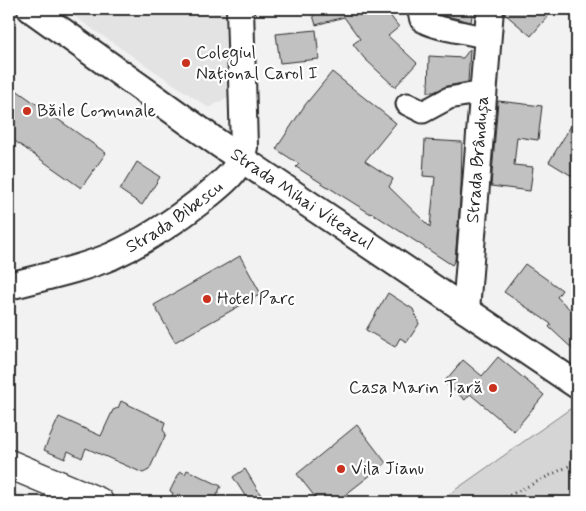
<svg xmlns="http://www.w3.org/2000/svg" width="586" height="511" font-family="Mynerve,sans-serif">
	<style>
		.built { fill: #e3e3e3 }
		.green { fill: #d5d5d5; stroke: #808080 }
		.building { fill: #c1c1c1; stroke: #2b2b2b }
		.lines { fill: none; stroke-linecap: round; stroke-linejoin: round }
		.minor-casing { stroke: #2b2b2b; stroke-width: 25 }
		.tertiary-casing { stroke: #2b2b2b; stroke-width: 30 }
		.secondary-casing { stroke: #2b2b2b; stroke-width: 31 }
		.path { stroke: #2b2b2b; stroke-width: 3; stroke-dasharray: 1 4; stroke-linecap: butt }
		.minor { stroke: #fff; stroke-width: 21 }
		.tertiary { stroke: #fff; stroke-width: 26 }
		.secondary { stroke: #fff; stroke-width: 28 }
		.poi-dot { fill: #c8321e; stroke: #fff; stroke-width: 2 }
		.labels { text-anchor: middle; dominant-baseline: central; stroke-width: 4.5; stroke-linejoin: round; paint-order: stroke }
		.poi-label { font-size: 18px; fill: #2b2b2b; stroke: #fff; text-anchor: start }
		.street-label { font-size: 18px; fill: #2b2b2b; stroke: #fff }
	</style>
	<rect width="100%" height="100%" fill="#f2f2f2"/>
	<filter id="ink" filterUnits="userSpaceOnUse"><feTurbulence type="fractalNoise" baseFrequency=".02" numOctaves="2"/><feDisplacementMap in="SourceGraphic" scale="10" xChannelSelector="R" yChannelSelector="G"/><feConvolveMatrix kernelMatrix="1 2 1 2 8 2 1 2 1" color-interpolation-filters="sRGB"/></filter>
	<g filter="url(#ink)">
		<path class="built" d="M63,9H224L231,95L209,108Z
			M9,490L46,502H9Z"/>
		<path class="green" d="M577,404V502H438Z"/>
		<path class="building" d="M311,9H385L399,27L388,36L417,63L395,87L364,58L353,44L360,39L344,17L316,25Z
			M431,9H473L471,22L438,14L432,12Z
			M505,9H554L531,36L505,14Z
			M316,30L319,59L280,63L276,34Z
			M470,49L468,82L447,86L434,92H428L429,56L463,58Z
			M332,72L396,123L365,161L393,179L389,187L430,227L435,177L423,176L425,140L462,142L461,188L455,260L452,265L372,213L371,214L296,167L299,164L276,149L305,105Z
			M9,85L106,153L81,188L9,137Z
			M498,101L542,106L538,140L517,137L514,165L533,167L530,191L491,186Z
			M577,116V179L549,162Z
			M137,162L160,177L142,205L120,190Z
			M240,256L261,294L175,342L154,305Z
			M525,264L562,290L557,297L577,316V353L549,327L551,324L504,292Z
			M388,293L413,309L419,324L407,342L400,338L395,347L366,330Z
			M498,357L544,395L514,431L470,394L465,400L444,382L463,360L482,376Z
			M121,401L165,422L163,430L166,434L149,470L143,473L86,448L82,458L68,451L65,459L44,450L59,417L101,436L113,410L118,408Z
			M357,425L386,463L336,502H319L297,474Z
			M245,469L265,502H249L233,477Z
			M187,470L221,486L214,502H169L173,493L170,491L180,471L185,474Z"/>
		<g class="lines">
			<defs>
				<path id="minor" d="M418,9L421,20C432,29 471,33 486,38
					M407,104L423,112L449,98L483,92"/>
				<g id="tertiary">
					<path id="s1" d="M31,9L218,143L577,385"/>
					<path id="s2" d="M9,286C43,277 79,270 112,256C145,241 175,221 203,199C222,183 239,173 244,147L240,9"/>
					<path id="s3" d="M466,310L490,9"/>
				</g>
				<path id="secondary" d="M9,464L99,502"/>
			</defs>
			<use href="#minor" class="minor-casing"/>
			<use href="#tertiary" class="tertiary-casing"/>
			<use href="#secondary" class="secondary-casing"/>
			<path class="path" d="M496,502L577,462"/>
			<use href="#minor" class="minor"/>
			<use href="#tertiary" class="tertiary"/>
			<use href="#secondary" class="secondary"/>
		</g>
	</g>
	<g class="poi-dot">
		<circle cx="186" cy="63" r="5"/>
		<circle cx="27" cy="111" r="5"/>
		<circle cx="207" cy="299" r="5"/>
		<circle cx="493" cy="388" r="5"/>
		<circle cx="341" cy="469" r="5"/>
	</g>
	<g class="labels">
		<g class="poi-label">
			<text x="196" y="53">Colegiul<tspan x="196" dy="21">Național Carol I</tspan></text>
			<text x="37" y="111">Băile Comunale</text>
			<text x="217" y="299">Hotel Parc</text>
			<text x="483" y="388" text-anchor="end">Casa Marin Țară</text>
			<text x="351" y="469">Vila Jianu</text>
		</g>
		<g class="street-label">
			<text stroke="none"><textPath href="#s3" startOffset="151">Strada Brândușa</textPath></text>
			<text stroke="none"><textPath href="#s1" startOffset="331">Strada Mihai Viteazul</textPath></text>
			<text stroke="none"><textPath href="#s2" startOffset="181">Strada Bibescu</textPath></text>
		</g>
	</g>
	<rect width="586" height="511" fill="none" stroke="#fff" stroke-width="30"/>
	<rect x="15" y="15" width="556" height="481" fill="none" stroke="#2b2b2b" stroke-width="2" filter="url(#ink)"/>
</svg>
